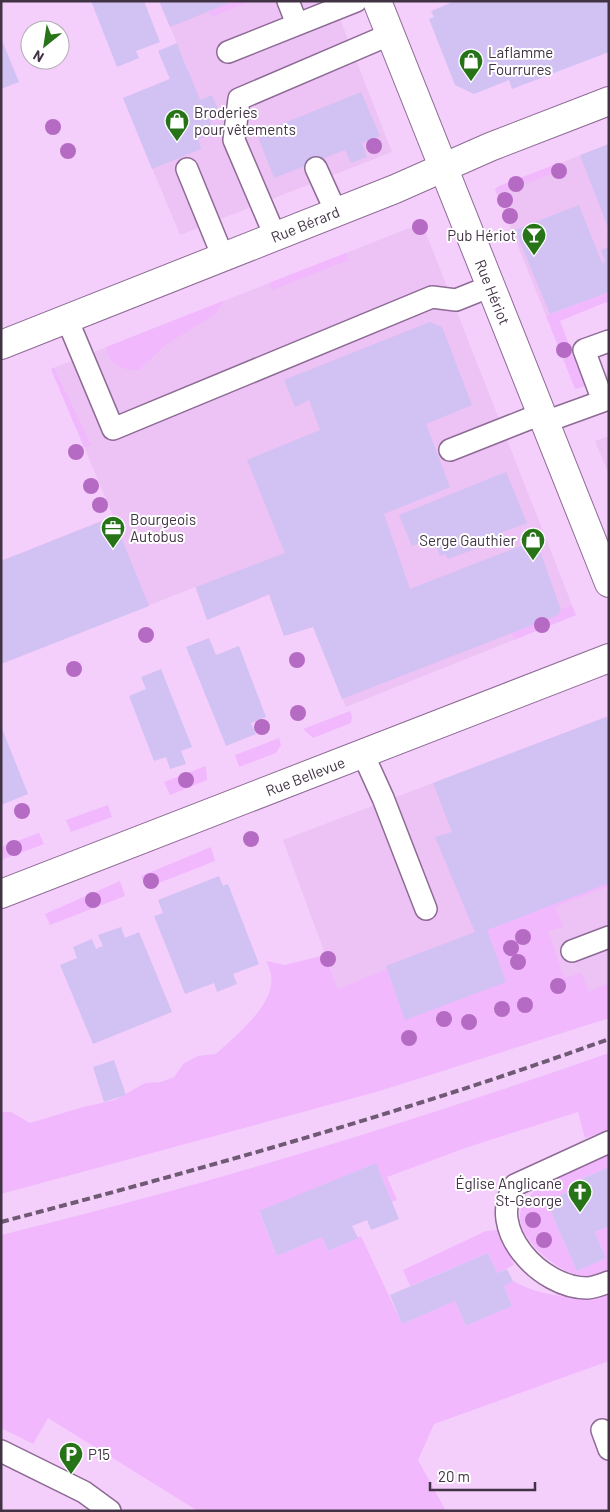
<svg xmlns="http://www.w3.org/2000/svg" width="610" height="1512" font-family="Barlow,sans-serif">
	<style>
		.built { fill: #edc2f5 }
		.green { fill: #f1b8fd }
		.building { fill: #d2c1f3 }
		.lines { fill: none; stroke-linecap: round; stroke-linejoin: round }
		.service-casing { stroke: #8d6b94; stroke-width: 24 }
		.minor-casing { stroke: #8d6b94; stroke-width: 30 }
		.tertiary-casing { stroke: #8d6b94; stroke-width: 30 }
		.service { stroke: #fff; stroke-width: 21 }
		.minor { stroke: #fff; stroke-width: 28 }
		.tertiary { stroke: #fff; stroke-width: 28 }
		.rail { stroke: #6f5a73; stroke-width: 4; stroke-dasharray: 8 4; stroke-linecap: butt }
		.tree { fill: #b56ac3 }
		.labels { text-anchor: middle; dominant-baseline: central; stroke-width: 4; stroke-linejoin: round; paint-order: stroke }
		.poi-label { font-size: 15px; fill: #413244; stroke: #fff; text-anchor: start }
		.street-label { font-size: 15px; fill: #413244; stroke: #fff }
	</style>
	<rect width="100%" height="100%" fill="#f5cffc"/>
	<path class="built" d="M159,1H333L392,152L180,235L123,98L189,71Z
		M609,144V292L546,316L495,189Z
		M422,223L576,615L346,707L313,627L284,636L269,595L207,620L195,587L1,664V561L113,516L51,369Z
		M609,436V474L595,441Z
		M609,716V1018L376,1092L283,840Z"/>
	<path class="green" d="M235,1H252L213,16L208,12Z
		M554,165L556,172L497,194L495,189L499,186Z
		M346,253L349,260L272,290L269,283Z
		M609,292V301L560,321L585,386L575,389L546,316Z
		M223,301L216,313L164,346L139,370C122,370 110,366 106,347Z
		M54,368L91,445L84,447L51,369Z
		M571,605L576,615L514,640L512,633L558,615L561,610Z
		M350,711L352,717L351,723L313,738L303,729Z
		M279,738L281,745L276,753L239,767L235,755Z
		M206,766L207,780L170,795L164,782Z
		M108,805L112,817L71,832L66,820Z
		M39,833L44,844L1,860V847Z
		M211,847L215,861L146,888L141,876Z
		M120,881L125,896L50,925L45,914Z
		M609,883V886L555,907L563,927L548,931L564,978L581,973L589,992L609,983V1018L376,1092L1,1194V1112H11L30,1123L83,1107L115,1100L145,1083L161,1082L174,1077L184,1063L198,1056L216,1054C234,1037 276,1004 271,976C271,971 268,965 266,961L285,965L325,955L338,989L387,969L405,1019L506,982L487,930Z
		M609,1053V1130L585,1138L578,1112L468,1147L387,1177L397,1200L392,1202L376,1163L259,1212L277,1256L322,1237L328,1251L361,1236L402,1324L455,1301L466,1326L512,1306L504,1286L513,1281C534,1293 561,1298 586,1297C594,1296 602,1291 609,1288V1361L434,1424L418,1460L446,1511H198L48,1418L33,1444L1,1428V1235C207,1185 409,1123 609,1053Z
		M609,1154V1167L577,1180L579,1187L546,1201L577,1271L606,1258L595,1232L609,1226V1270C600,1274 592,1276 583,1276C558,1274 505,1231 524,1203C537,1182 586,1162 609,1154Z
		M498,1230L514,1265L497,1273L488,1253L410,1286L403,1270L486,1231Z"/>
	<path class="building" d="M91,1H144L160,42L136,51L139,58L117,67Z
		M159,1H234L170,27Z
		M455,1H609V52L512,89L509,80L474,94L455,85L429,19L434,17L431,11Z
		M1,38L19,82L1,89Z
		M177,43L200,100L212,95L221,116L210,121L215,132L198,139L201,149L152,169L123,98L170,79L158,51Z
		M361,92L380,136L362,143L367,157L351,163L345,150L274,178L257,134Z
		M609,144V230L580,155Z
		M579,205L602,263L605,261L601,250L609,247V292L550,314L515,230Z
		M430,322L442,327L472,405L426,424L450,487L384,514L410,589L536,540L561,610L558,615L342,699L313,627L284,636L269,594L207,620L196,587L285,553L247,460L320,430L309,400L295,407L284,380Z
		M506,472L527,523L500,533L502,539L448,559L445,554L440,556L433,538L412,546L399,515Z
		M113,517L149,606L1,664V561Z
		M209,638L216,655L239,646L266,717L251,723L256,734L226,746L186,647Z
		M161,669L192,747L181,751L186,764L170,769L166,757L154,761L129,696L146,689L141,677Z
		M606,717L609,723V883L487,930L506,982L405,1020L386,966L475,932L435,837L452,832L433,783Z
		M1,726L28,794L1,805Z
		M219,876L223,886L228,884L259,964L233,974L237,984L217,992L214,983L185,994L154,916L163,913L158,900Z
		M121,927L125,938L139,932L172,1012L93,1044L60,965L77,958L73,947L92,939L96,949L100,947L103,946L98,935Z
		M114,1060L126,1095L104,1102L93,1067Z
		M376,1163L399,1219L371,1230L367,1220L352,1226L358,1238L328,1251L322,1237L277,1256L259,1211Z
		M609,1167V1226L595,1232L606,1258L577,1271L546,1201L579,1187L576,1181Z
		M488,1253L497,1273L507,1269L513,1281L504,1286L512,1306L466,1326L455,1301L402,1324L390,1295Z"/>
	<g class="lines">
		<defs>
			<path id="service" d="M288,1L297,24
				M228,52L356,1
				M316,168L336,212
				M187,169L223,257
				M275,236L234,140L239,99L391,34
				M67,319L113,429L432,297L456,300L491,286
				M545,422L603,401L584,350L609,341
				M450,450L541,414
				M363,754L383,798L426,909
				M572,951L609,937
				M609,1142L515,1185C485,1228 540,1288 587,1288C593,1288 603,1284 609,1282
				M602,1430L609,1449
				M1,1451L84,1492L110,1511"/>
			<path id="minor" d="M1,345L395,189L490,147L609,101
				M1,894L609,658"/>
			<path id="tertiary" d="M377,1L609,583"/>
		</defs>
		<use href="#service" class="service-casing"/>
		<use href="#minor" class="minor-casing"/>
		<use href="#tertiary" class="tertiary-casing"/>
		<use href="#service" class="service"/>
		<use href="#minor" class="minor"/>
		<use href="#tertiary" class="tertiary"/>
		<path class="rail" d="M1,1222C206,1168 410,1111 609,1039"/>
	</g>
	<g class="tree">
		<circle cx="53" cy="127" r="8"/>
		<circle cx="374" cy="146" r="8"/>
		<circle cx="68" cy="151" r="8"/>
		<circle cx="559" cy="171" r="8"/>
		<circle cx="516" cy="184" r="8"/>
		<circle cx="505" cy="200" r="8"/>
		<circle cx="510" cy="216" r="8"/>
		<circle cx="420" cy="227" r="8"/>
		<circle cx="564" cy="350" r="8"/>
		<circle cx="76" cy="452" r="8"/>
		<circle cx="91" cy="486" r="8"/>
		<circle cx="100" cy="505" r="8"/>
		<circle cx="542" cy="625" r="8"/>
		<circle cx="146" cy="635" r="8"/>
		<circle cx="297" cy="660" r="8"/>
		<circle cx="74" cy="669" r="8"/>
		<circle cx="298" cy="713" r="8"/>
		<circle cx="262" cy="727" r="8"/>
		<circle cx="186" cy="780" r="8"/>
		<circle cx="22" cy="811" r="8"/>
		<circle cx="251" cy="839" r="8"/>
		<circle cx="14" cy="848" r="8"/>
		<circle cx="151" cy="881" r="8"/>
		<circle cx="93" cy="900" r="8"/>
		<circle cx="523" cy="937" r="8"/>
		<circle cx="511" cy="948" r="8"/>
		<circle cx="328" cy="959" r="8"/>
		<circle cx="518" cy="962" r="8"/>
		<circle cx="558" cy="986" r="8"/>
		<circle cx="525" cy="1005" r="8"/>
		<circle cx="502" cy="1009" r="8"/>
		<circle cx="444" cy="1019" r="8"/>
		<circle cx="469" cy="1022" r="8"/>
		<circle cx="409" cy="1038" r="8"/>
		<circle cx="533" cy="1220" r="8"/>
		<circle cx="544" cy="1240" r="8"/>
	</g>
	<defs>
		<symbol id="shop-pin" viewBox="-11 -11 22 30"><path d="M0 17L-7.5 6A9.5 9.5 0 1 1 7.5 6Z" fill="#277317" stroke="#fff"/><path d="M-5-2.5h2.3a2.7 3.5 0 0 1 5.4 0H5L5.5 6h-11ZM-1.5-2.5h3a1.5 2.3 0 0 0-3 0Z" fill="#fff"/></symbol>
		<symbol id="bar-pin" viewBox="-11 -11 22 30"><path d="M0 17L-7.5 6A9.5 9.5 0 1 1 7.5 6Z" fill="#277317" stroke="#fff"/><path d="M-6-5H6L.8 .8V4.5H3.5V6h-7V4.5H-.8V.8Z" fill="#fff"/></symbol>
		<symbol id="office-pin" viewBox="-11 -11 22 30"><path d="M0 17L-7.5 6A9.5 9.5 0 1 1 7.5 6Z" fill="#277317" stroke="#fff"/><path d="M-6-3h4V-5.5h4V-3h4V5H-6ZM-1-4.5V-3h2v-1.5ZM-6 0V1H6V0Z" fill="#fff"/></symbol>
		<symbol id="church-pin" viewBox="-11 -11 22 30"><path d="M0 17L-7.5 6A9.5 9.5 0 1 1 7.5 6Z" fill="#277317" stroke="#fff"/><path d="M-1.2-6h2.4v3.5h3.3v2.4h-3.3V6h-2.4V-.1h-3.3v-2.4h3.3Z" fill="#fff"/></symbol>
		<symbol id="parking-pin" viewBox="-11 -11 22 30"><path d="M0 17L-7.5 6A9.5 9.5 0 1 1 7.5 6Z" fill="#277317" stroke="#fff"/><path d="M-3.5-5.5H1a3.5 3.5 0 0 1 0 7H-1V5.5H-3.5ZM-1-3.4V-.6H.8a1.4 1.4 0 0 0 0-2.8Z" fill="#fff"/></symbol>
	</defs>
	<g fill-rule="evenodd">
		<use href="#shop-pin" x="457" y="47" width="28" height="38"/>
		<use href="#shop-pin" x="163" y="107" width="28" height="38"/>
		<use href="#bar-pin" x="520" y="221" width="28" height="38"/>
		<use href="#office-pin" x="99" y="514" width="28" height="38"/>
		<use href="#shop-pin" x="519" y="526" width="28" height="38"/>
		<use href="#church-pin" x="566" y="1178" width="28" height="38"/>
		<use href="#parking-pin" x="57" y="1440" width="28" height="38"/>
	</g>
	<g class="labels">
		<g class="poi-label">
			<text x="488" y="52">Laflamme<tspan x="488" dy="17">Fourrures</tspan></text>
			<text x="194" y="112">Broderies<tspan x="194" dy="17">pour vêtements</tspan></text>
			<text x="516" y="235" text-anchor="end">Pub Hériot</text>
			<text x="130" y="519">Bourgeois<tspan x="130" dy="17">Autobus</tspan></text>
			<text x="516" y="540" text-anchor="end">Serge Gauthier</text>
			<text x="562" y="1183" text-anchor="end">Église Anglicane<tspan x="562" dy="17">St-George</tspan></text>
			<text x="88" y="1454">P15</text>
		</g>
		<g class="street-label">
			<text transform="translate(305 224) rotate(-22)">Rue Bérard</text>
			<text transform="translate(493 292) rotate(68)">Rue Hériot</text>
			<text transform="translate(305 776) rotate(-21)">Rue Bellevue</text>
		</g>
	</g>
	<rect width="610" height="1512" fill="none" stroke="#413244" stroke-width="5"/>
	<g transform="translate(45 45) rotate(210)"><circle r="24" fill="#ffffff" stroke="#b3adb4"/>
	<path d="M0-4L9 19L0 12L-9 19Z" fill="#277317"/>
	<text y="-8" font-size="14" font-weight="bold" text-anchor="middle" fill="#413244">N</text>
	</g>
	<path d="M430 1482v8h105v-8" fill="none" stroke="#413244" stroke-width="2.5"/>
	<text x="438" y="1482" font-size="15" fill="#413244" stroke="#ffffff" stroke-width="4" paint-order="stroke">20 m</text>
</svg>
